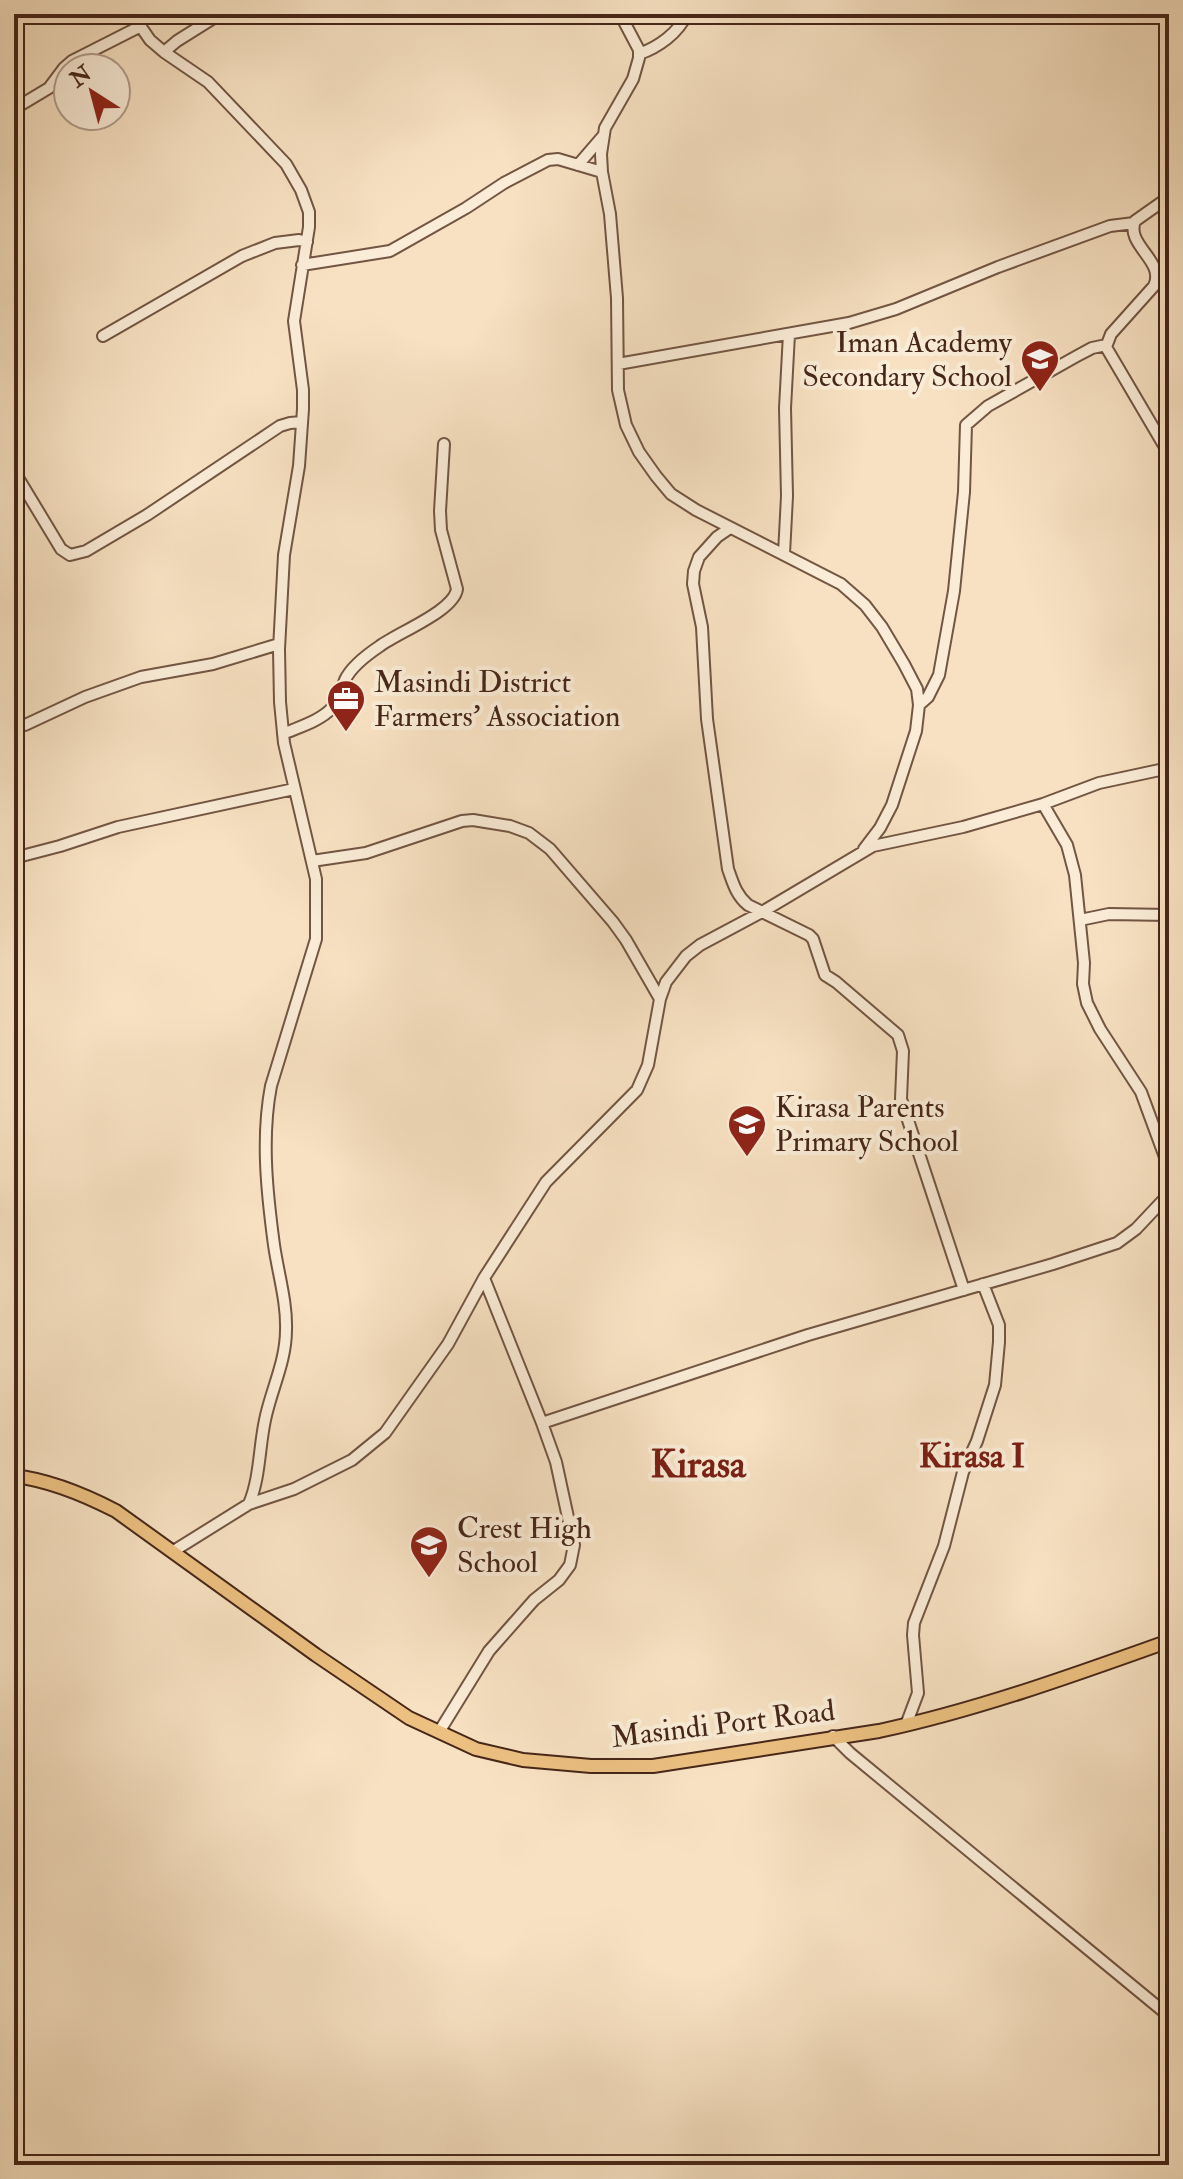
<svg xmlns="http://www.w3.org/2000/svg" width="1183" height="2179" font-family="'IM FELL Double Pica',serif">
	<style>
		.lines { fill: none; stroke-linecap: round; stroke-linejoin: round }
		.minor-casing { stroke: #725542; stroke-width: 14 }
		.major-casing { stroke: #462618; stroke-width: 16 }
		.minor { stroke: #faecd7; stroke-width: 10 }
		.major { stroke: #ecc081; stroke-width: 12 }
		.labels { text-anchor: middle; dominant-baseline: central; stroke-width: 8; stroke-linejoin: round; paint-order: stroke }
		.poi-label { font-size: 30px; fill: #462618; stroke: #faecd7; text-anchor: start }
		.street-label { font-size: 30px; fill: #462618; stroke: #faecd7 }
		.quarter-label { font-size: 34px; font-weight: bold; fill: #7a1f14; stroke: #faecd7 }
		.district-label { font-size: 38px; font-weight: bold; fill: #7a1f14; stroke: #faecd7 }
	</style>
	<rect width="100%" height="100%" fill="#f7e1c2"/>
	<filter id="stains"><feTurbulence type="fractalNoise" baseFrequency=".0025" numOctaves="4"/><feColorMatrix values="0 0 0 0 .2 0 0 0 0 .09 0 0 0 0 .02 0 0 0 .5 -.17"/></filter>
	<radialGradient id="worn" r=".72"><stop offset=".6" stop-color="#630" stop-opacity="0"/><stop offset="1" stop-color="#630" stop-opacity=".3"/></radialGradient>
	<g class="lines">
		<defs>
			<path id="minor" d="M132,14L150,40L164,52L208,82L286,164L301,190L309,212V227L294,321L303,390V409L299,466L284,555L279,649L280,702L284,743L316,879V939L271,1086C261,1138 267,1193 274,1245C278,1273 287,1302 286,1330C286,1362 271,1390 265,1420C259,1448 260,1478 249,1504
				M620,14L639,50V58L633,79L605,128L601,154L602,172L610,214L617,298L618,390L626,425L639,452L656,476L671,494L696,510L841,584L865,605L882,627L904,664L917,689L919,705L916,731L892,805L880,828L864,849
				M164,52L177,41L220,14
				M639,54C659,47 678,33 687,14
				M14,109L49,88L64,68L72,61L139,27
				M578,165L603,136
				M1169,197L1135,221C1125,245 1166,261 1154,286L1111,334L1106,347L1169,454
				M302,265L390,251L466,208L504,183L548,160L558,159L602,172
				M103,336L242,256L275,243L299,240L307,242
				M618,364L849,323L896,309L998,267L1110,226L1134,223
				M14,471L61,549L70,555L86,551L147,515L280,426L290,423L302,422
				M730,528L717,537L699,557L694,571L693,584L702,627L707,719L728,869C733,883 736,895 748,905L809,935L813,939L825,975L836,982L898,1035L903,1051L901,1099L964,1290
				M784,554L787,496L785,408L789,334
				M919,705L928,697L939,675L954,591L964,492L966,425L988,406L1077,356L1092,348L1106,345
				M25,725L85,697L141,677L213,664L279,644
				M283,734C299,727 320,721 332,708C340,700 341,690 345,680C351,667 368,654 380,646C399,632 454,611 457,589L441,530L440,511L444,444
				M1043,804L1067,845L1075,875L1084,963L1083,984L1087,1003L1100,1029L1141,1092L1169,1168
				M14,858L60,846L118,827L294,789
				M312,861L366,853L462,821L473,820L510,826L529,833L550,849L613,922L626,940L660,999
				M1080,920L1109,914L1169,915
				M542,1423L808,1335L1053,1264L1117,1243L1136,1229L1169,1194
				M172,1552L249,1504L294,1489L352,1460L385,1433L448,1344L484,1278L546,1182L637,1090L648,1065L660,999L666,982L686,956L700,945L762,912L873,846L963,827L1043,804L1099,783L1169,768
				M906,1725L918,1693L913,1635L914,1623L944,1546L963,1472L977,1441L995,1385L999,1342V1325L983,1284
				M439,1732L489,1651L534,1600L559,1580L570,1565L574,1545L556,1462L542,1423L484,1278
				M833,1736L850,1753L1169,2016"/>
			<path id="major" d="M14,1476C49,1480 85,1495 116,1511L316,1655L409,1718L476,1749L523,1760L591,1766H653L879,1731C977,1710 1074,1675 1169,1641"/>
		</defs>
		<use href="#minor" class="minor-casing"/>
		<use href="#major" class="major-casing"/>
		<use href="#minor" class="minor"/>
		<use href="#major" class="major"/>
	</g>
	<defs>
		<symbol id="school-pin" viewBox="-11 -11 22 30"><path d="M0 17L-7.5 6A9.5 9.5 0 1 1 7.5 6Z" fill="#8f2418" stroke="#faecd7"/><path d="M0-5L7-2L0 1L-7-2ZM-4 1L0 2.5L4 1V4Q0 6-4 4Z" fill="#fff"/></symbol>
		<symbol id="office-pin" viewBox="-11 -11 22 30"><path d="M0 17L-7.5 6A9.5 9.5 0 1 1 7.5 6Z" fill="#8f2418" stroke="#faecd7"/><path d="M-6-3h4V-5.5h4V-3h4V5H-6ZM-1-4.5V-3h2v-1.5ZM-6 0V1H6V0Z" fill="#fff"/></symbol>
	</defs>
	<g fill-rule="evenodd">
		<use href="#school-pin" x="1018" y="337" width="44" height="60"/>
		<use href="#office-pin" x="324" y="677" width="44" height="60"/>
		<use href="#school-pin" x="725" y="1102" width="44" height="60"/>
		<use href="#school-pin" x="407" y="1523" width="44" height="60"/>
	</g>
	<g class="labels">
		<g class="poi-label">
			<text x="1012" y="342" text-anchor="end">Iman Academy<tspan x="1012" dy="34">Secondary School</tspan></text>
			<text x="374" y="682">Masindi District<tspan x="374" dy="34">Farmers' Association</tspan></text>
			<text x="775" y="1107">Kirasa Parents<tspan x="775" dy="34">Primary School</tspan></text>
			<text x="457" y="1528">Crest High<tspan x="457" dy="34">School</tspan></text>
		</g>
		<g class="street-label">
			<text transform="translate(723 1724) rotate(-7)">Masindi Port Road</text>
		</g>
		<g class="quarter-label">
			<text x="972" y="1456">Kirasa I</text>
		</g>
		<g class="district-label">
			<text x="698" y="1465">Kirasa</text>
		</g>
	</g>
	<rect width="1183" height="2179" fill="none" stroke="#f7e1c2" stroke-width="48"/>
	<rect x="16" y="16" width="1151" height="2147" fill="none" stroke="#462618" stroke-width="4"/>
	<rect x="24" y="24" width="1135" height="2131" fill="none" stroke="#462618" stroke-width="2"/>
	<g transform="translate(92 92) rotate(324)"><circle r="38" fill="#faecd7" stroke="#b29d8b" stroke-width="2"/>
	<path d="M0-6L14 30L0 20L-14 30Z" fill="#8f2418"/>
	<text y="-12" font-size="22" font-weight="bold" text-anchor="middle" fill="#462618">N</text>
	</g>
	<rect width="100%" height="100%" filter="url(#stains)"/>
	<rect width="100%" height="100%" fill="url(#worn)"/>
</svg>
